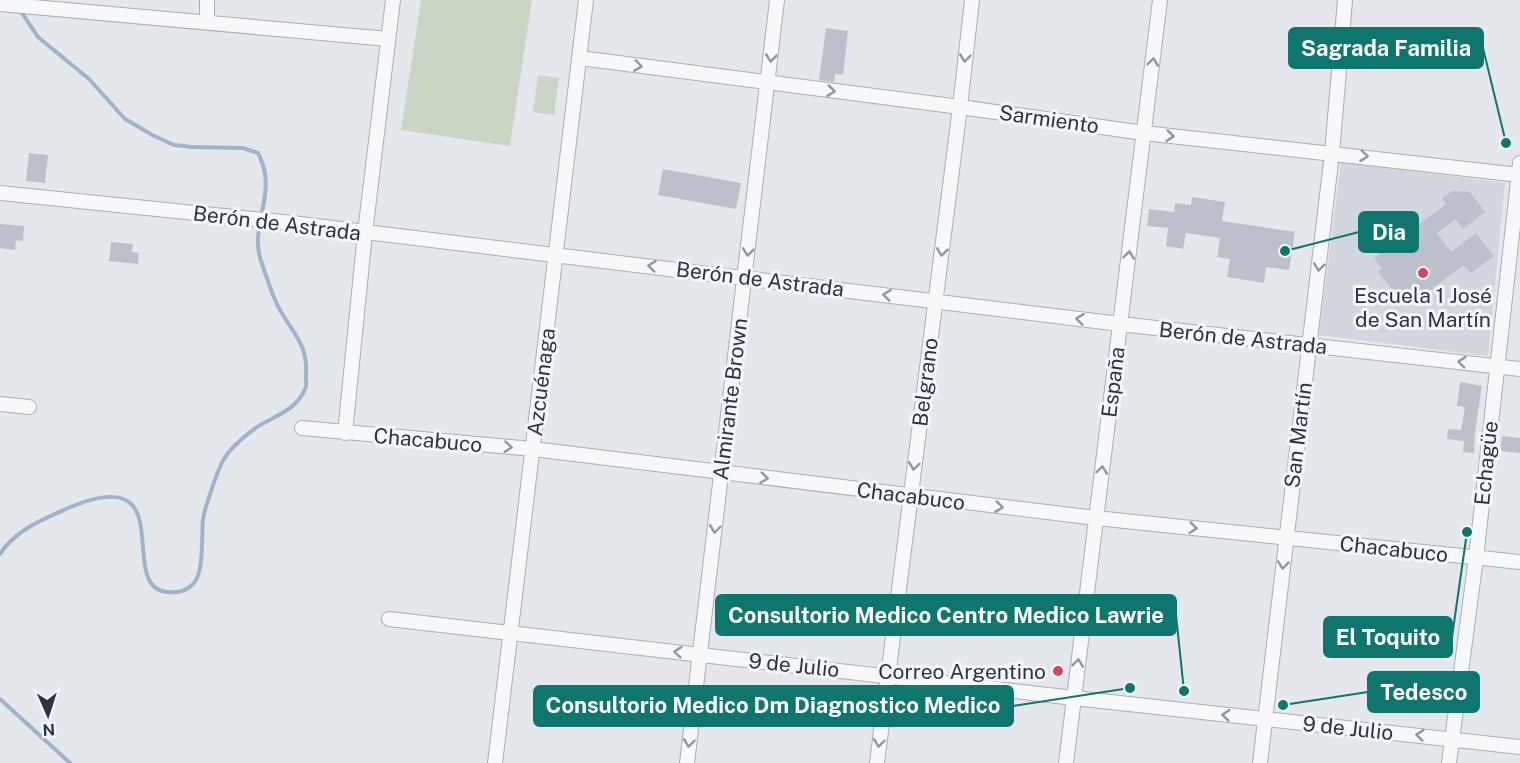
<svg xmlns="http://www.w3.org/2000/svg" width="1520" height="763" font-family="'Public Sans',sans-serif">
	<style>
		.built { fill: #d2d6de }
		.green { fill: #c9d6c5 }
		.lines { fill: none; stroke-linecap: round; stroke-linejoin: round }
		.stream { stroke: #9fb4cc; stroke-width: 4 }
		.building { fill: #bbc0ca }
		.street-casing { stroke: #a9aeb7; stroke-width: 16 }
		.street { stroke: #f7f8fa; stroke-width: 14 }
		.oneway { stroke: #9196a0 }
		.poi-dot { fill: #d1495b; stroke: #f4f6f9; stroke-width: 2 }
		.labels { text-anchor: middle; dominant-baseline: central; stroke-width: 6; stroke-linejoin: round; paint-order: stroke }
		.street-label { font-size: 21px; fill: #2b3445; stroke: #f4f6f9 }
		.poi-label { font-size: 21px; fill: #2b3445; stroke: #f4f6f9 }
		.leader { fill: none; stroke: #0f766e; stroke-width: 2 }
		.callout-dot { fill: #0f766e; stroke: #f4f6f9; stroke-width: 2 }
		.callout { fill: #0f766e; stroke: #0f766e; stroke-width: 2 }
		.callout-label { font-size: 22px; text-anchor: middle; font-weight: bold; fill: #fff }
	</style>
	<rect width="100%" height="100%" fill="#e4e7ec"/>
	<path class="built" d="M1341,162L1505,183L1488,356L1319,335Z"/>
	<path class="green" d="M421,0H532L510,146L401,130Z
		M538,75L559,78L554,115L533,112Z"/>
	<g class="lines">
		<path class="stream" d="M0,554C15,531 41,520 66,509C185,457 114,587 167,592C176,593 186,591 192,585C205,575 201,535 203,519C205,508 218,468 224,459C231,447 252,429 264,423C280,414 297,408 305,389C307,386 306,380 306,376C308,344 294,335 280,310C272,296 267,278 262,264C247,224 280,195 258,153L243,148L192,147L174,145L154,136L125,119L89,79L38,37L22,13
			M0,699L70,763"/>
	</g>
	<path class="building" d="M826,28L848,31L843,75L835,74L834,82L819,80Z
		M29,153L48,155L45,183L26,181Z
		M663,169L741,183L736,209L658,195Z
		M1452,191L1470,192L1485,212L1463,229L1455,219L1437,233L1451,252L1476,233L1494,256L1471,273L1464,265L1409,306L1396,289L1393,291L1378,272L1382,269L1374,258L1446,204L1442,198Z
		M1192,197L1225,202L1222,221L1295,232L1289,270L1266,267L1264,283L1227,277L1230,259L1217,257L1220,238L1186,233L1183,249L1166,246L1168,228L1147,226L1149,209L1174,212L1175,203L1191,205Z
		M0,224L24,226L23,241L16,240L15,250L0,248Z
		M111,242L133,244L132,252L139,253L138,264L109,261Z
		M1460,382L1482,386L1475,432L1474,453L1463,452L1464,441L1447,439L1448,429L1461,430L1465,407L1457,406Z
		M1502,436L1520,438V453L1500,451Z"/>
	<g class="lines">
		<defs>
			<path id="street" d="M207,0V22
				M0,4L388,39
				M580,58L960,107L1144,133L1520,175
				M0,193L292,223L1120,324L1520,369
				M0,404L29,407
				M302,428L533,449L1096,518L1520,562
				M345,433L365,233L393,0
				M389,619L1074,698L1520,747
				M495,763L586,0
				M687,763L777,0
				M877,763L960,107L972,0
				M1066,763L1160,0
				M1260,763L1332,153L1345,0
				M1449,763L1476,558L1520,163"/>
		</defs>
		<use href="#street" class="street-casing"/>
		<use href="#street" class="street"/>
	</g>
	<defs><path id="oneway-chevron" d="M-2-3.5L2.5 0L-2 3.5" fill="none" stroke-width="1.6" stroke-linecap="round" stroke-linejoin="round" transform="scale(1.5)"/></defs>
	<g class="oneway">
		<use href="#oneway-chevron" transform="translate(771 58) rotate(96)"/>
		<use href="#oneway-chevron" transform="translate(965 58) rotate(96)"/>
		<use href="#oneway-chevron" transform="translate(1153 62) rotate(-83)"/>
		<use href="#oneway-chevron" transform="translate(638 66) rotate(8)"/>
		<use href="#oneway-chevron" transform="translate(831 91) rotate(7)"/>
		<use href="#oneway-chevron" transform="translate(1170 136) rotate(6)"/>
		<use href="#oneway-chevron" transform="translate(1364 156) rotate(7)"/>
		<use href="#oneway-chevron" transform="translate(748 252) rotate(97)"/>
		<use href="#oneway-chevron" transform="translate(942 252) rotate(97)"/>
		<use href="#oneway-chevron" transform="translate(1129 255) rotate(-83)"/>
		<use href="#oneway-chevron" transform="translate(652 266) rotate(-173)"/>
		<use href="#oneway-chevron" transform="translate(1319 267) rotate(97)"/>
		<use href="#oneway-chevron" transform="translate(887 295) rotate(-173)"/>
		<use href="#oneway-chevron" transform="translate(1080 319) rotate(-173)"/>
		<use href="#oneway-chevron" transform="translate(1462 362) rotate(-174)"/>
		<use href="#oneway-chevron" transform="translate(508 447) rotate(5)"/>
		<use href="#oneway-chevron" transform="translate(914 466) rotate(97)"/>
		<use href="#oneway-chevron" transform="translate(1102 470) rotate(-83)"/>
		<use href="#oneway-chevron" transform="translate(764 478) rotate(7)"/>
		<use href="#oneway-chevron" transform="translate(999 507) rotate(7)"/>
		<use href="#oneway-chevron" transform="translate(1193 528) rotate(6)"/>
		<use href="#oneway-chevron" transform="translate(715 529) rotate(97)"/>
		<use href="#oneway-chevron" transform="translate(1283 565) rotate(97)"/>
		<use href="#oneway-chevron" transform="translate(678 652) rotate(-174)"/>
		<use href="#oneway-chevron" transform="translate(1078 663) rotate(-83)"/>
		<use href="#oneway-chevron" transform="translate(1226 715) rotate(-174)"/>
		<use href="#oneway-chevron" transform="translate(1420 735) rotate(-174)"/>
		<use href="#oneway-chevron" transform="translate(689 743) rotate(97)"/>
		<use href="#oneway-chevron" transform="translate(879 743) rotate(97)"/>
	</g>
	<g class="poi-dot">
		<circle cx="1423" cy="273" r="6"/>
		<circle cx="1058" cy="671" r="6"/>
	</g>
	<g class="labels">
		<g class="street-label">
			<text transform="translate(1049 119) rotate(8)">Sarmiento</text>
			<text transform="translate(277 223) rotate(7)">Berón de Astrada</text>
			<text transform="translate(760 279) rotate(7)">Berón de Astrada</text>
			<text transform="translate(1243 338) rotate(6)">Berón de Astrada</text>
			<text transform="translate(541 382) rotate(-83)">Azcuénaga</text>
			<text transform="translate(925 382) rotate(-83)">Belgrano</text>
			<text transform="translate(1113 382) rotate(-83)">España</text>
			<text transform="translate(730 399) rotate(-83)">Almirante Brown</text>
			<text transform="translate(1298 435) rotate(-83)">San Martín</text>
			<text transform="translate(428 440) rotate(5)">Chacabuco</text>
			<text transform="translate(1486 463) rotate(-84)">Echagüe</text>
			<text transform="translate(911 496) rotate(7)">Chacabuco</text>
			<text transform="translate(1394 549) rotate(6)">Chacabuco</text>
			<text transform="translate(794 665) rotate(6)">9 de Julio</text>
			<text transform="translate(1348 728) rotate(6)">9 de Julio</text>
		</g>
		<g class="poi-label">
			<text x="1423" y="295">Escuela 1 José<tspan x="1423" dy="24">de San Martín</tspan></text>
			<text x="1046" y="671" text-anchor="end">Correo Argentino</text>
		</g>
	</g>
	<path class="leader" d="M1506 143L1483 48M1285 251L1359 232M1184 691L1176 615M1467 532L1452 637M1283 705L1368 692M1130 688L1013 706"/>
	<g class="callout-dot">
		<circle cx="1506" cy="143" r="6"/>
		<circle cx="1285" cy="251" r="6"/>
		<circle cx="1184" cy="691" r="6"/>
		<circle cx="1467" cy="532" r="6"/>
		<circle cx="1283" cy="705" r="6"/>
		<circle cx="1130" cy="688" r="6"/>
	</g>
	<g class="callout">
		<rect x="1289" y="28" width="194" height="40" rx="6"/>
		<rect x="1359" y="212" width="59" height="40" rx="6"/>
		<rect x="716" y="595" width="460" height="40" rx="6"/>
		<rect x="1324" y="617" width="128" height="40" rx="6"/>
		<rect x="1368" y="672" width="111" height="40" rx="6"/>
		<rect x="534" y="686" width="479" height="40" rx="6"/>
	</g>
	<g class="callout-label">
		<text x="1386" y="56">Sagrada Familia</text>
		<text x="1389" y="240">Dia</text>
		<text x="946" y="623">Consultorio Medico Centro Medico Lawrie</text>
		<text x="1388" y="645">El Toquito</text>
		<text x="1424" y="700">Tedesco</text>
		<text x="773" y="713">Consultorio Medico Dm Diagnostico Medico</text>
	</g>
	<g transform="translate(48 715) rotate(177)" stroke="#f4f6f9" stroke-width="4.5" paint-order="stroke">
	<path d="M0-4.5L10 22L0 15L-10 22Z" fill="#2b3445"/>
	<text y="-9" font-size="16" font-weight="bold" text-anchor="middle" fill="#2b3445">N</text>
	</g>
</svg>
